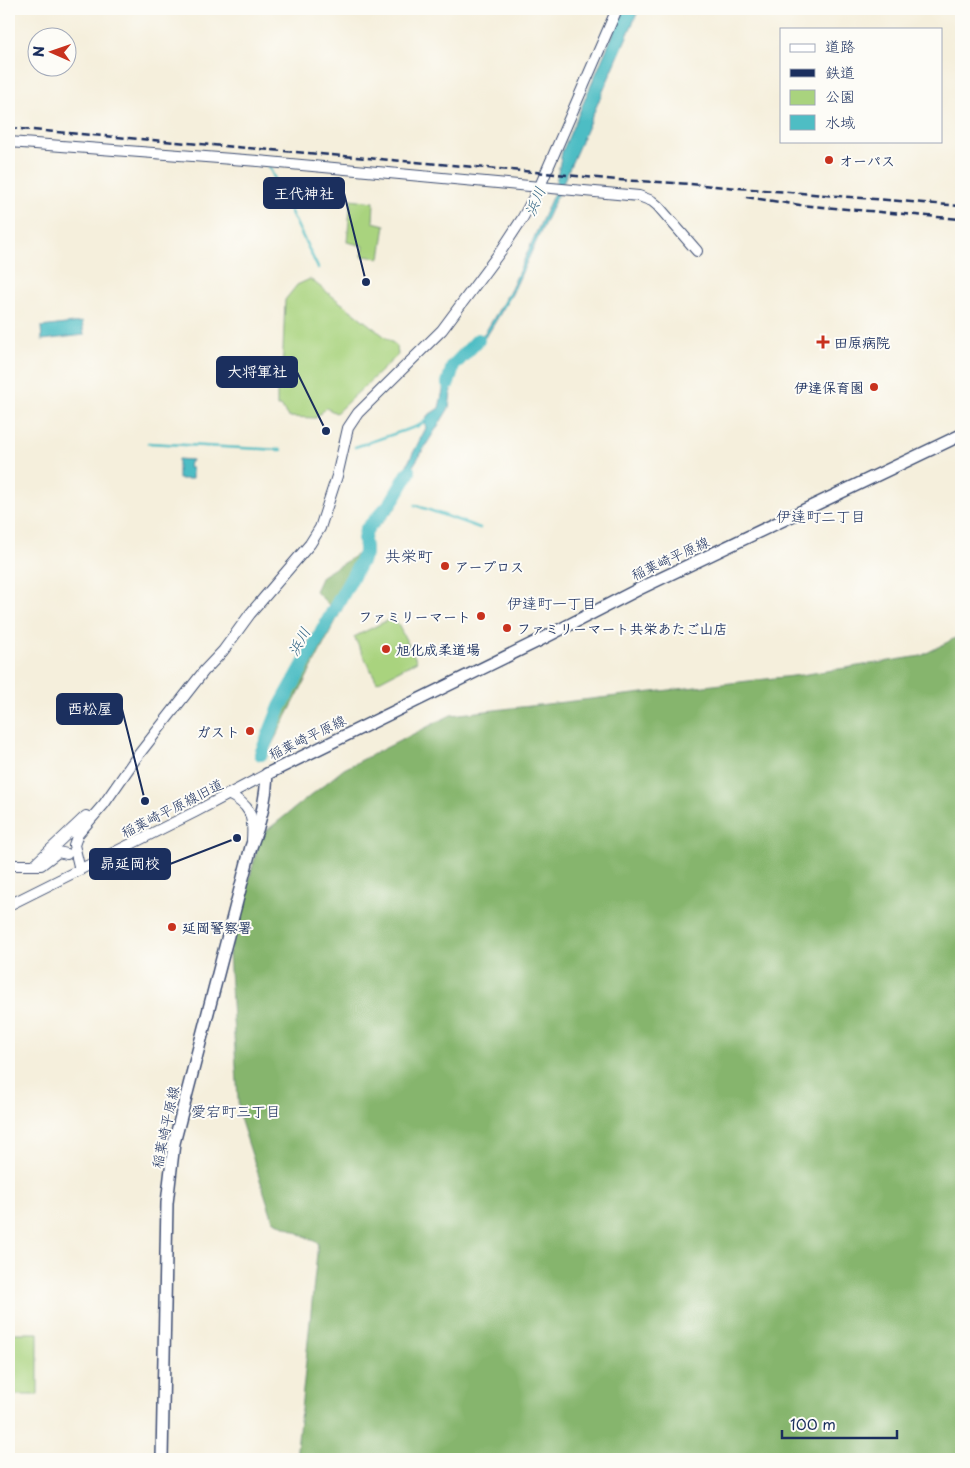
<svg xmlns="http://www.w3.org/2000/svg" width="970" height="1468" font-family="'Playpen Sans','Klee One',sans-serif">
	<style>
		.green { fill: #a9d37e; stroke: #62816e }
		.forest { fill: #86b56d; stroke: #507266 }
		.water { fill: #4ebdc4; stroke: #347691 }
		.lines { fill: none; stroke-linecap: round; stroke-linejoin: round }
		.stream { stroke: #4ebdc4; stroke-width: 2.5 }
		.river { stroke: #4ebdc4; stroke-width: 14 }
		.secondary-casing { stroke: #3c4c71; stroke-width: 12 }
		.primary-casing { stroke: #3c4c71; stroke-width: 14 }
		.secondary { stroke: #fff; stroke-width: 10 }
		.primary { stroke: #fff; stroke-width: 11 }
		.rail { stroke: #1b2f5e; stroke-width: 2.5; stroke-dasharray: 8 4; stroke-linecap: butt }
		.poi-dot { fill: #c8321e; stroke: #fdfcf7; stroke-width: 2 }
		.labels { text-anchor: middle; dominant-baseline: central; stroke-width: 4; stroke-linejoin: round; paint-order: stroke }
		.poi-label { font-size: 14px; font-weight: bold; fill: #1b2f5e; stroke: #fdfcf7; text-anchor: start }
		.street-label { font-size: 14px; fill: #1b2f5e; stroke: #fdfcf7 }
		.water-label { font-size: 15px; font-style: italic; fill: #2d6182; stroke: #fdfcf7 }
		.neighbourhood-label { font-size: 15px; fill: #1b2f5e; stroke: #fdfcf7 }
		.quarter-label { font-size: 16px; fill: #1b2f5e; stroke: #fdfcf7 }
		.leader { fill: none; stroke: #1b2f5e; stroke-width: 2 }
		.callout-dot { fill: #1b2f5e; stroke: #fdfcf7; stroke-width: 2 }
		.callout { fill: #1b2f5e; stroke: #1b2f5e; stroke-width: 2 }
		.callout-label { font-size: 15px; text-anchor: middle; font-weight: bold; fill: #fff }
	</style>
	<rect width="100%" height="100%" fill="#fdfcf7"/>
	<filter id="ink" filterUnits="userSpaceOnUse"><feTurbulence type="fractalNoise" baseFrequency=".02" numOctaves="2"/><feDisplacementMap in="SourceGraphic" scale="10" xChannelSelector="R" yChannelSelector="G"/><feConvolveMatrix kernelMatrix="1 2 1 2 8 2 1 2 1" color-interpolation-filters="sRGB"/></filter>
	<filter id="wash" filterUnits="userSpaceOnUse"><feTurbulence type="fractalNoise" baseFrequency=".0096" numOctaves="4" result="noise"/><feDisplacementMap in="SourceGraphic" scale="20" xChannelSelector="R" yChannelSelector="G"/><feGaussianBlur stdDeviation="1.12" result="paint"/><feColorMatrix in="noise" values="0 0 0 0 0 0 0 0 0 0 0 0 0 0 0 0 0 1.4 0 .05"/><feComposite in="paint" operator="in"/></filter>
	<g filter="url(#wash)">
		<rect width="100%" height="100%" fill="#f5efdc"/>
		<path class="green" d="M351,199L374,202L373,222L385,225L380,258L362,256L364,246L347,242Z
			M310,279L397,346L398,355L336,413L326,408L316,418L288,417L281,406H277V378L282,376L285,300L297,285Z
			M394,617L417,661L377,682L354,637Z
			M9,1333H38V1395H9Z"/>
		<path class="forest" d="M387,498L398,505L378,527H374L368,538L362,541V533Z
			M368,548L370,555L268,752L263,753L272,722L329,605L315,591L322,576Z
			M961,635V1459H296L318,1243L273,1220L239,1115L229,954L261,835L344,769L451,715L801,675L921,656Z"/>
		<path class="water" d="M624,9H639L559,192L512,294L488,334L454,370L449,408L400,487L396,486L426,428L425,424L427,416L439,408L447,373L486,331L511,289L554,193L562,152Z
			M82,322L84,335L42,340L41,327Z
			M178,459L192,460V461L190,462L189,468H192V479H178Z"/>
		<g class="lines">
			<path class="stream" d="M269,167L318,268
				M148,443L281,450
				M355,447L418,426L428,419
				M394,498L400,500
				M415,505L480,528"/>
			<path class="river" d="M448,383L453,366L478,340
				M364,539L366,530L391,503L409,472
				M261,754L280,707L365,554V546"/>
		</g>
	</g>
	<g filter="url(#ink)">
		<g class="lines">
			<defs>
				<path id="secondary" d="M9,142L258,161L639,196L652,201L658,206L697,251
					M228,794C250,805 254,815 252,840
					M9,865H41L58,852L67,854
					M34,865L86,816
					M80,870L74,845L78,834L104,804L136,758L204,671L223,651L250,614L310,544L320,528L337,476L348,428L358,413L442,330L503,248L522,219L540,186L617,9
					M9,905L195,812L267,774"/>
				<path id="primary" d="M162,1459L167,1203L174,1143L251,847C261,822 266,801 267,774L536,642L639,589L961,435"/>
			</defs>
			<use href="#secondary" class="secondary-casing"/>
			<use href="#primary" class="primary-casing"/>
			<use href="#secondary" class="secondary"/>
			<use href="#primary" class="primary"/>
			<path class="rail" d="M9,128L535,172L618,180L677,183L961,206
				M746,197L800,205L961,219"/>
		</g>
	</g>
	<g class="poi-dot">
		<circle cx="829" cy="160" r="5"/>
		<path d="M820.5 334.5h5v5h5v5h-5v5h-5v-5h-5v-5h5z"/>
		<circle cx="874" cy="387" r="5"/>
		<circle cx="445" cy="566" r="5"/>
		<circle cx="481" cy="616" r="5"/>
		<circle cx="507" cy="628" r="5"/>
		<circle cx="386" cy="649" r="5"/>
		<circle cx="250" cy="731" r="5"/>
		<circle cx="172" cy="927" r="5"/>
	</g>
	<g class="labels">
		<g class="poi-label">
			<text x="839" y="160">オーパス</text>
			<text x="834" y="342">田原病院</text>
			<text x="864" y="387" text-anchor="end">伊達保育園</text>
			<text x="455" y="566">アープロス</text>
			<text x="471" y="616" text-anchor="end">ファミリーマート</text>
			<text x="517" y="628">ファミリーマート共栄あたご山店</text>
			<text x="396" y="649">旭化成柔道場</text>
			<text x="240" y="731" text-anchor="end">ガスト</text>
			<text x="182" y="927">延岡警察署</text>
		</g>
		<g class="street-label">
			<text transform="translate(670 558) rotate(-25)">稲葉崎平原線</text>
			<text transform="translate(307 737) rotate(-26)">稲葉崎平原線</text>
			<text transform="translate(172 808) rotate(-27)">稲葉崎平原線旧道</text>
			<text transform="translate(165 1127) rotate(-78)">稲葉崎平原線</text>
		</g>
		<g class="water-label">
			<text transform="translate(534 201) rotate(-67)">浜川</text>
			<text transform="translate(298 641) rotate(-61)">浜川</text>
		</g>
		<g class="neighbourhood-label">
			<text x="821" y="515">伊達町二丁目</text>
			<text x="552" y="602">伊達町一丁目</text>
			<text x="236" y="1110">愛宕町三丁目</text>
		</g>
		<g class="quarter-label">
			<text x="409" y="555">共栄町</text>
		</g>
	</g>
	<path class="leader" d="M366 282L344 193M326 431L297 372M145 801L122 709M237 838L170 864"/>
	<g class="callout-dot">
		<circle cx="366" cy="282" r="5"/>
		<circle cx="326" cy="431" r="5"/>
		<circle cx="145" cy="801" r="5"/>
		<circle cx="237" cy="838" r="5"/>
	</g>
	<g class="callout">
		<rect x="264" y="178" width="80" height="30" rx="5"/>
		<rect x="217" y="357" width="80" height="30" rx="5"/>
		<rect x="57" y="694" width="65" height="30" rx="5"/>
		<rect x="90" y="849" width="80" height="30" rx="5"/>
	</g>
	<g class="callout-label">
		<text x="304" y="199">王代神社</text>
		<text x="257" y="377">大将軍社</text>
		<text x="90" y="714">西松屋</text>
		<text x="130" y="869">昴延岡校</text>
	</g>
	<rect width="970" height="1468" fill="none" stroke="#fdfcf7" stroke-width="30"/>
	<rect x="780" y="28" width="162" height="115" fill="#fdfcf7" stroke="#a3aaba"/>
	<rect x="790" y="44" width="25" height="8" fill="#ffffff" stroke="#a3aaba"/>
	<text x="825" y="52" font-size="15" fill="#1b2f5e">道路</text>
	<rect x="790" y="69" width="25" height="8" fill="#1b2f5e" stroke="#a3aaba"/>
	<text x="825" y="78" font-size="15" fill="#1b2f5e">鉄道</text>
	<rect x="790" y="90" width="25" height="15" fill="#a9d37e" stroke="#a3aaba"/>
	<text x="825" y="102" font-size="15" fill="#1b2f5e">公園</text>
	<rect x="790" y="115" width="25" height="15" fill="#4ebdc4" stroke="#a3aaba"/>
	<text x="825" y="128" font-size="15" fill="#1b2f5e">水域</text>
	<g transform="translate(52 52) rotate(272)"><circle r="24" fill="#fdfcf7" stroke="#a3aaba"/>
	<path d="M0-4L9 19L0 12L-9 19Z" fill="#c8321e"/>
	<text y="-8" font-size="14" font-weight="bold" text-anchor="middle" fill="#1b2f5e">N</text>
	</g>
	<path d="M782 1430v8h115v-8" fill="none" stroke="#1b2f5e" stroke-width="2.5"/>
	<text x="790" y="1430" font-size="15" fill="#1b2f5e" stroke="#fdfcf7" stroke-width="4" paint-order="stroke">100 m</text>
</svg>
